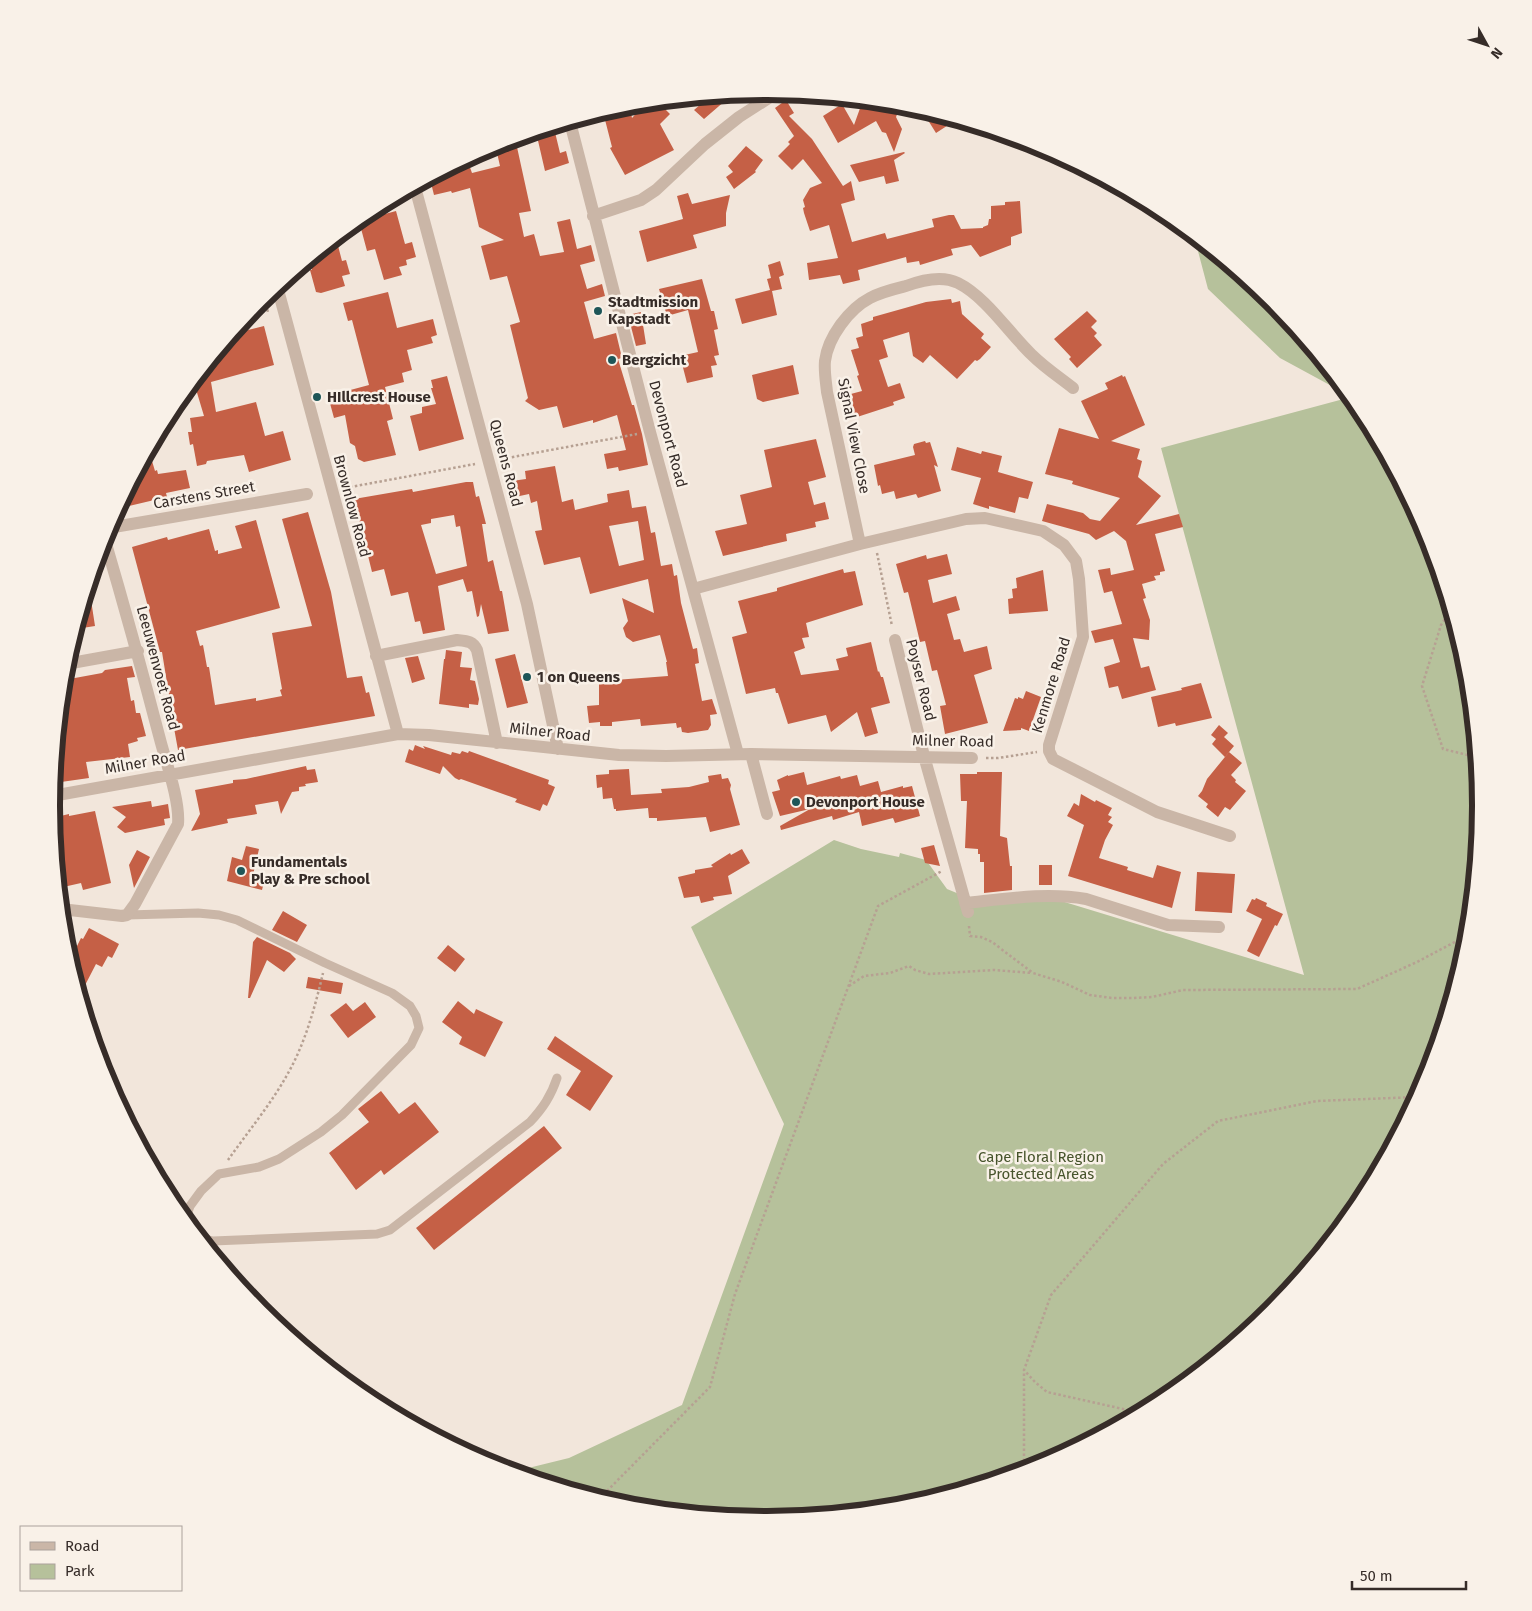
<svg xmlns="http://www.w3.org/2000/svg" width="1532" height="1611" font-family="'Fira Sans',sans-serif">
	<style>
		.green { fill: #b6c19b }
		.building { fill: #c56046; fill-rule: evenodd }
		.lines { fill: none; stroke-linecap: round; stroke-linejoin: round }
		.path { stroke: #b6a092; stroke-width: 2.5; stroke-dasharray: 2.5 2.5; stroke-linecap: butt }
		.service { stroke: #cab6a7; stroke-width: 9 }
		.minor { stroke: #cab6a7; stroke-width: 12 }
		.poi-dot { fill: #1e5658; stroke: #f9f1e8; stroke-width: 2 }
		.labels { text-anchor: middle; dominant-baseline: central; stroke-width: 5; stroke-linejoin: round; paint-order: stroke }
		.poi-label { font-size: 15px; font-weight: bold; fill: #362c28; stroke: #f9f1e8; text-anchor: start }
		.street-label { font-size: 15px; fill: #362c28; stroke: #f9f1e8 }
		.park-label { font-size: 15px; fill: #47542c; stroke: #f9f1e8 }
		.rim { fill: none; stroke: #362c28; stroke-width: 6 }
	</style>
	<rect width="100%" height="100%" fill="#f2e6db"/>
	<path class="green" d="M1194,236L1272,300L1350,396L1280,358L1208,289Z
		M1351,397L1360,409L1426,532L1467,666L1481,805L1467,945L1426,1079L1360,1203L1271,1311L1163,1400L1039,1466L905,1507L766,1520L626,1506L512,1472L569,1458L682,1405L784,1124L691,927L834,840L861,849L899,857L900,853L926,860L947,889L981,903L1058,900L1304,975L1161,448Z"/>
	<path class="building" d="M733,94L704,119L694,110L701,104L696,98Z
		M671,100L664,108L670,114L660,124L674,150L625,175L610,148L612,147L603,112L629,104L632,118L646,103Z
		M786,100L794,113L789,116L812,139L843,186L851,181L855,200L841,204L852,242L885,233L887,239L934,227L932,219L949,215H954L961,229L983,228V227L988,225L989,219H991V206L1005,205V202L1020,201L1022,233L1011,237V245L980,257L971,245L951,249L953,255L920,265L919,261L907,263L906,257L858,270L860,280L843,284L840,275L809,280L807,263L838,258L829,225L810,231L804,213L803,208L805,207L803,200L810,188L822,183L803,159L792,170L778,156L790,144L788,142L794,136L775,108Z
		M863,100L881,102L895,107L898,112L896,117L902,129L894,152L886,133L882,132L876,121L838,143L823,116L842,104L854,125Z
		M921,109L956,120L936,133Z
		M552,127L554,128L560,153L566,151L569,163L545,171L536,132Z
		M515,138L531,211L519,213L524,237L534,234L540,256L564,252L557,222L570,219L577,249L591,245L595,261L580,265L587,289L602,284L605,296L584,302L594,339L616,333L622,358L618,359L632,405H634L642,434L648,465L619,471L618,467L607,469L604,454L626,450L617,415L593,423V420L563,428L557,406L539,410L525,401L528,398L510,325L520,322L507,276L490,280L481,246L504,240L479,227L470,188L452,193L451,191L434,195L430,179L467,159L472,173L500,166L495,144Z
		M746,146L763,160L755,171L756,172L734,189L726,177L733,172L728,166Z
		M904,152L905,153L894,160L899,181L886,184L884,176L859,182L850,165Z
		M688,193L692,204L730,195L726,213V226L693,235L697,248L647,262L639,231L683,219L677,196Z
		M396,211L405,244L412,242L416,257L406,260L407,265L399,267L402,275L384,280L375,249L367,251L359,221Z
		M336,238L342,261L346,260L350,274L342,276L345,286L321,293L316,292L310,270H312L310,260Z
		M780,261L784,275L779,277L782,289L772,291L777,315L742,324L735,299L770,290L767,279L771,278L768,265Z
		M702,279L711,311H714L718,329L714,330L719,355L714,356L717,365L711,366L713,377L687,383L680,356L698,352L688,310L667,316L659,289Z
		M388,292L397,328L433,319L437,335L431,337L433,343L407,350L412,370L402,373L404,382L385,387L393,419L387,421L396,455L364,462L358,459L355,446L350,443L345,415L334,418L328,396L369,385L352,320L348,321L343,303Z
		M951,299L952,303L960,301L962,314L984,334L981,338L991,347L980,359L977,361L975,360L957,379L930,355L923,363L913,356L909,332L883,340L888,357L879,360L888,387L900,383L905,398L893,402L894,405L854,418L847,395L862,391L857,376L859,375L851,350L859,348L856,338L863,336L861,324L873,320V317L905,308L926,302Z
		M1087,311L1097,321L1091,327L1097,333L1094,336L1102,345L1077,368L1069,359L1071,357L1054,339Z
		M641,312L646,344L636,346L628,315Z
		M264,326L274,365L211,382L216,412L256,402L265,436L283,431L291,460L249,472L244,455L207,461L206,464L197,466L193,444L190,445L188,432H192L190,418L204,416L195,386L189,387L232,334Z
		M793,365L799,394L763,402L757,399L752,375Z
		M1122,375L1123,377L1125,376L1145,425L1111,441L1140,449L1137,459L1142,461L1138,477L1161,496L1136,525L1179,514L1183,527L1155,534L1165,571L1160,572V575L1154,576L1156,580L1142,584L1146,598L1143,599L1150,620L1149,640L1133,638L1141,668L1149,666L1156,690L1122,699L1118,686L1109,688L1104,667L1120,662L1113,639L1095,643L1091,631L1122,624L1112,591L1104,593L1098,570L1110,568L1111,575L1134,570L1126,541L1114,531L1096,540L1089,534L1042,521L1047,504L1083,513L1090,519L1100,521L1120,498L1072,484L1073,481L1045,474L1059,428L1099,439L1081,401L1108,389L1105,383Z
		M447,376L464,439L419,451L410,416L422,413V407L436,404L431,388H433L431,380Z
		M816,439L826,477L808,482L814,505L825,502L829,519L815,522L816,527L786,534L787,541L723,556L715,531L747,524L740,495L772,487L764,450Z
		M925,441L926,443L930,442L938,467L934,465L941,491L918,498L916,494L896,499L894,491L882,494L880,485L878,486L874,465L915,455L913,447L914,444Z
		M957,447L981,454L982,451L1002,456L998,472L1033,482L1028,499L1019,497L1015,513L989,506V509L973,504L981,478L951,470Z
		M149,451L155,471L157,470L158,474L186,470L190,488L166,493L167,497L129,506L122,502Z
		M555,466L562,502L573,499L575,510L608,502L607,494L629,490L632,508L646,506L651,533L655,532L661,566L672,564L674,576L677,575L681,603L693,649L697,648L699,663L695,664L702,701L712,699L717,714L710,715L711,725L708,730L688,733L682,732L681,727L677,728L676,723L641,726L640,719L612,722V726H600V722L589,723L587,706L599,705V679L615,678V680L668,676L666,662H667L660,635L633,642L626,637L623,628L628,621L622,598L654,613L648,579L590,594L580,557L544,565L535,531L542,530L537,501L531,503L529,494L515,497L512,481L526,479L525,471ZM638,521L644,560L619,566L609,526Z
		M466,482H473L476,497L479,496L486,524H482L488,562L493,560L500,591H502L509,631L488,634L481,604L479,616L477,617L472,591L467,592L463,579L438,586L445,630L423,634L420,621L415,622L408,592L391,596L384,569L372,572L354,499L412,489L413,492ZM454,515L456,527L460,526L467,566L436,574L421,525L431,523V519Z
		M308,512L331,592L347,678L362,676L366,693L369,692L375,716L178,750L168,695H169L162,652H160L132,547L167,537L168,540L209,529L215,551L218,550V554L242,548L235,526L256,520L280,608L196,631L200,646L203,645L207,667H209L215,705L256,698V701L282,696L280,690L282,689L272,633L312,626L282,519Z
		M947,554L952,574L928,580L933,603L956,596L960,610L947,614L954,640L960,639L964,652L987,646L992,669L974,675L988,723L945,734L940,706L946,705L937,670L932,671L925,641L920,642L908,592L904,593L896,564L926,555L927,559Z
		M843,569L844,573L855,571L863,605L806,623L809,637L802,638L805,648L794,652L801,675L839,670L836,659L848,656L846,648L871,642L878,672L879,671L881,677H883L890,703L871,708L878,733L865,737L857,712L831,732L826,715L788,724L778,693H776L775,688L746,694L732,637L747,633L738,601L777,591V588Z
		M1043,570L1048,611L1009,614L1008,599L1013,598L1012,589L1017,588L1016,578Z
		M89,587L95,626L76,629Z
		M446,650L462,652L460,667L472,668L470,680L475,681L479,699L478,705L469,704V708L439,704L444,659H445Z
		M515,654L528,703L507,708L495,659Z
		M418,656L425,679L412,683L405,658Z
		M132,666L135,677L127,678L131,701L134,700L136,713H140L146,736L137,738L138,741L128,744L130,757L86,762L89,778L61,782L56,754L64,680L102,673L105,670Z
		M1201,683L1212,718L1176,726L1175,723L1158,727L1151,697L1182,690L1181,688Z
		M1026,691L1041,697L1029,731L1021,728V730L1003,731L1015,698L1018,699V697L1023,699Z
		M1219,725L1228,733L1224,737L1234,746L1225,757L1212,744L1216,739L1211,735Z
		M415,745L425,749L423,746L451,755L452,752L460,754L462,751L468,753L469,751L549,780L548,784L555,787L547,806L543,804L540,811L515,802L517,799L461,779L459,780L455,778L443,766L440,774L405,762L409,749L413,751Z
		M1229,752L1242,763L1231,775L1236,780L1235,782L1246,791L1230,810L1225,807L1218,817L1206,807L1208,804L1198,796L1202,791L1207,779Z
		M306,766L307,770L315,769L318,782L305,784L306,786L299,787V791L292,792L281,814L278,801L255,805L257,814L227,819L228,823L191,831L200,814L195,790L233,783V780L246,779Z
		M629,769L631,795L662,793L661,789L689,787L709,782L708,776L721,774L722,779L728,778L731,785L730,789L740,825L710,832L706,817L657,821V818H649L648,808L616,811V809H614L612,798L603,799L602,787L597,788L596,775L609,774V770Z
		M804,772L807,785L840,776L841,779L857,775L860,786L878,781L881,792L903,786V788L912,786L920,816L895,823L893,818L862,826L859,812L833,820L832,816L781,830L780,826L810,809L780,816L772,792L780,790L777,780L788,775V776Z
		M977,772H1002L1000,836L1007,838L1010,866H1012V890L984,893V862H980V854H978V849L965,848L967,801H961L960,774H977Z
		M1081,794L1095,802L1096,800L1112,808L1108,815L1112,817L1108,822L1113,825L1105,840L1099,858L1128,867L1127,870L1153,878L1157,865L1181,872L1172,908L1068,876L1084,825L1067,816L1074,803L1079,806Z
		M151,801L152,807L168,804L170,818L164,819L165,825L125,833L117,827L126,817L112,807Z
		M95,811L111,883L83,890L81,883L59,888L52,818L69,814V816Z
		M934,845L940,866L925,863L921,848Z
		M246,846L259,849L253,875L265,878L262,890L227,881L232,857L242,860Z
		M742,849L750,863L728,876L732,894L713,897L714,900L701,903L699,896L684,898L678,877L695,873V870L713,867L711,865L730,853L731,855Z
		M137,850L150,857L134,888L129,865Z
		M1039,865H1052V885H1039Z
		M1197,872L1235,874L1232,913L1195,911Z
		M1256,898L1267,903L1266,906L1283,914L1277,926L1275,925L1259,957L1247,951L1262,919L1246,911L1252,899L1255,900Z
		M283,911L307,925L297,942L272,930Z
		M89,928L119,944L112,958L108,956L102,967L96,964L80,995L70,963L77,951L75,950L81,938L83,939Z
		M257,937L290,953L296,959L284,972L267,960L250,998H248L253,942Z
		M448,945L465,959L455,972L437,958Z
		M308,977L343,983L341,994L306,988Z
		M458,1001L474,1014L476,1009L503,1022L485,1057L459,1044L462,1037L442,1022Z
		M365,1002L376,1017L348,1038L330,1015L346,1003L353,1011Z
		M555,1036L613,1076L590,1111L566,1095L581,1071L547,1049Z
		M381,1091L399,1114L415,1102L439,1132L384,1175L381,1170L356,1190L329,1153L369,1122L358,1109Z
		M544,1126L562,1148L434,1250L416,1228Z"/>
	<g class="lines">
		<path class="path" d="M247,316L270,310
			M502,459L637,434
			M345,488L475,464
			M877,553L892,626
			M1450,611L1441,625L1422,686L1443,749L1476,757
			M986,758H998L1037,752
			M969,926L970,936L981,937L992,942L1033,973L1062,982L1090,995L1112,998H1133L1152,997L1183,990L1357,989L1417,962L1468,935
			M849,986L864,976L890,973L909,966L915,970L929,974L994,970L1032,973
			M228,1160C247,1133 271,1104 287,1075C305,1044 315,1007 323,973
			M1144,1410L1132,1411L1047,1392L1035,1382L1024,1370L1051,1295L1163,1164L1218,1121L1317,1101L1417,1097
			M1024,1471V1370
			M600,1498L710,1387L735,1294L878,906L942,871"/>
		<path class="service" d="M127,915L198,913L219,915L237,920L325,963L392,993L410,1006L416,1016L419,1028L411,1045L342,1115L321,1132L279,1159L259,1167L219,1174L201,1191L190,1206L187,1215V1221
			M201,1238L213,1241L377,1234L390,1230L530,1122C543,1108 551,1096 557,1078
			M259,1309H260"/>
		<path class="minor" d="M570,122L650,432L738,754
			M415,187L527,604L558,749
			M593,216L641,200L656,190L705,144L739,117L778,92
			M277,286L398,734
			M108,528L307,494
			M860,544L827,392C826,382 824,371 825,361C828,337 849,309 870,298C881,292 894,289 906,286C922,280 942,275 958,283C986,297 1009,333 1032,355C1044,367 1059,377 1073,388
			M693,589L860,544L966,519L985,518L1043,531L1064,545L1076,561L1079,579L1083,637L1049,745V751L1053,759L1157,812L1230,836
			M895,640L924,756L968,912
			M376,656L457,640C467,641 473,641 477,650L497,743
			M66,664L138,651
			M751,754L767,814
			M52,796L398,734L429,735L619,755L666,756L751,754L972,758
			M965,903C1004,899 1047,892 1086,899L1168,925L1219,927
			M61,909L122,916L127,915L135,904L178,824C180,802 167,765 161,743C143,674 124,605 104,537"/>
	</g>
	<g class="poi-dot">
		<circle cx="598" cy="311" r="5"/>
		<circle cx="612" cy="360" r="5"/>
		<circle cx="317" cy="397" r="5"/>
		<circle cx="527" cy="677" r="5"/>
		<circle cx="796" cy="802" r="5"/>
		<circle cx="241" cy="871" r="5"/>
	</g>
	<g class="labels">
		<g class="poi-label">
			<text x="608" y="302">Stadtmission<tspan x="608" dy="17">Kapstadt</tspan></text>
			<text x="622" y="360">Bergzicht</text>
			<text x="327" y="397">HIllcrest House</text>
			<text x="537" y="677">1 on Queens</text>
			<text x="806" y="802">Devonport House</text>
			<text x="251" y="862">Fundamentals<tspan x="251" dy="17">Play &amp; Pre school</tspan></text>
		</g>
		<g class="street-label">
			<text transform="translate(668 434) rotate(75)">Devonport Road</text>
			<text transform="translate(854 436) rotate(79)">Signal View Close</text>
			<text transform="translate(506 463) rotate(75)">Queens Road</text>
			<text transform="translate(204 495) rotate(-10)">Carstens Street</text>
			<text transform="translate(352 506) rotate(75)">Brownlow Road</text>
			<text transform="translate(158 668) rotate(75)">Leeuwenvoet Road</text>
			<text transform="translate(921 680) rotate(76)">Poyser Road</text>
			<text transform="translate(1051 685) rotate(-73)">Kenmore Road</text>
			<text transform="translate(550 732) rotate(6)">Milner Road</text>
			<text transform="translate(953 741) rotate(1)">Milner Road</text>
			<text transform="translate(145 762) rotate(-10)">Milner Road</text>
		</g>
		<g class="park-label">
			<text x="1041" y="1157">Cape Floral Region<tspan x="1041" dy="17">Protected Areas</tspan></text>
		</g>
	</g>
	<path d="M0 0H1532V1611H0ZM765 100H767A705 705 0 0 1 1472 805V806A705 705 0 0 1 767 1511H765A705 705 0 0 1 60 806V805A705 705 0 0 1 765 100Z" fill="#f9f1e8" fill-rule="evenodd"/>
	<path class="rim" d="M765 100H767A705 705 0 0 1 1472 805V806A705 705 0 0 1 767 1511H765A705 705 0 0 1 60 806V805A705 705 0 0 1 765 100Z"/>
	<rect x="20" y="1526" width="162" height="65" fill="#f9f1e8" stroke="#aba29b"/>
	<rect x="30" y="1542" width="25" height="8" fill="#cab6a7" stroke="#aba29b"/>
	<text x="65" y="1551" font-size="15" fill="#362c28">Road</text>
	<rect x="30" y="1564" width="25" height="15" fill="#b6c19b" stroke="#aba29b"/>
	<text x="65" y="1576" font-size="15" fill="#362c28">Park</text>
	<g transform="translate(1487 45) rotate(130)" stroke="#f9f1e8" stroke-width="4" paint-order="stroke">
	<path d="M0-4L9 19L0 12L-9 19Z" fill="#362c28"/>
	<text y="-8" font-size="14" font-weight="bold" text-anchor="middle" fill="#362c28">N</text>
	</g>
	<path d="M1352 1581v8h114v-8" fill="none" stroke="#362c28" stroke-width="2.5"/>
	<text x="1360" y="1581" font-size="15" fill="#362c28" stroke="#f9f1e8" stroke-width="4" paint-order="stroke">50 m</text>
</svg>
